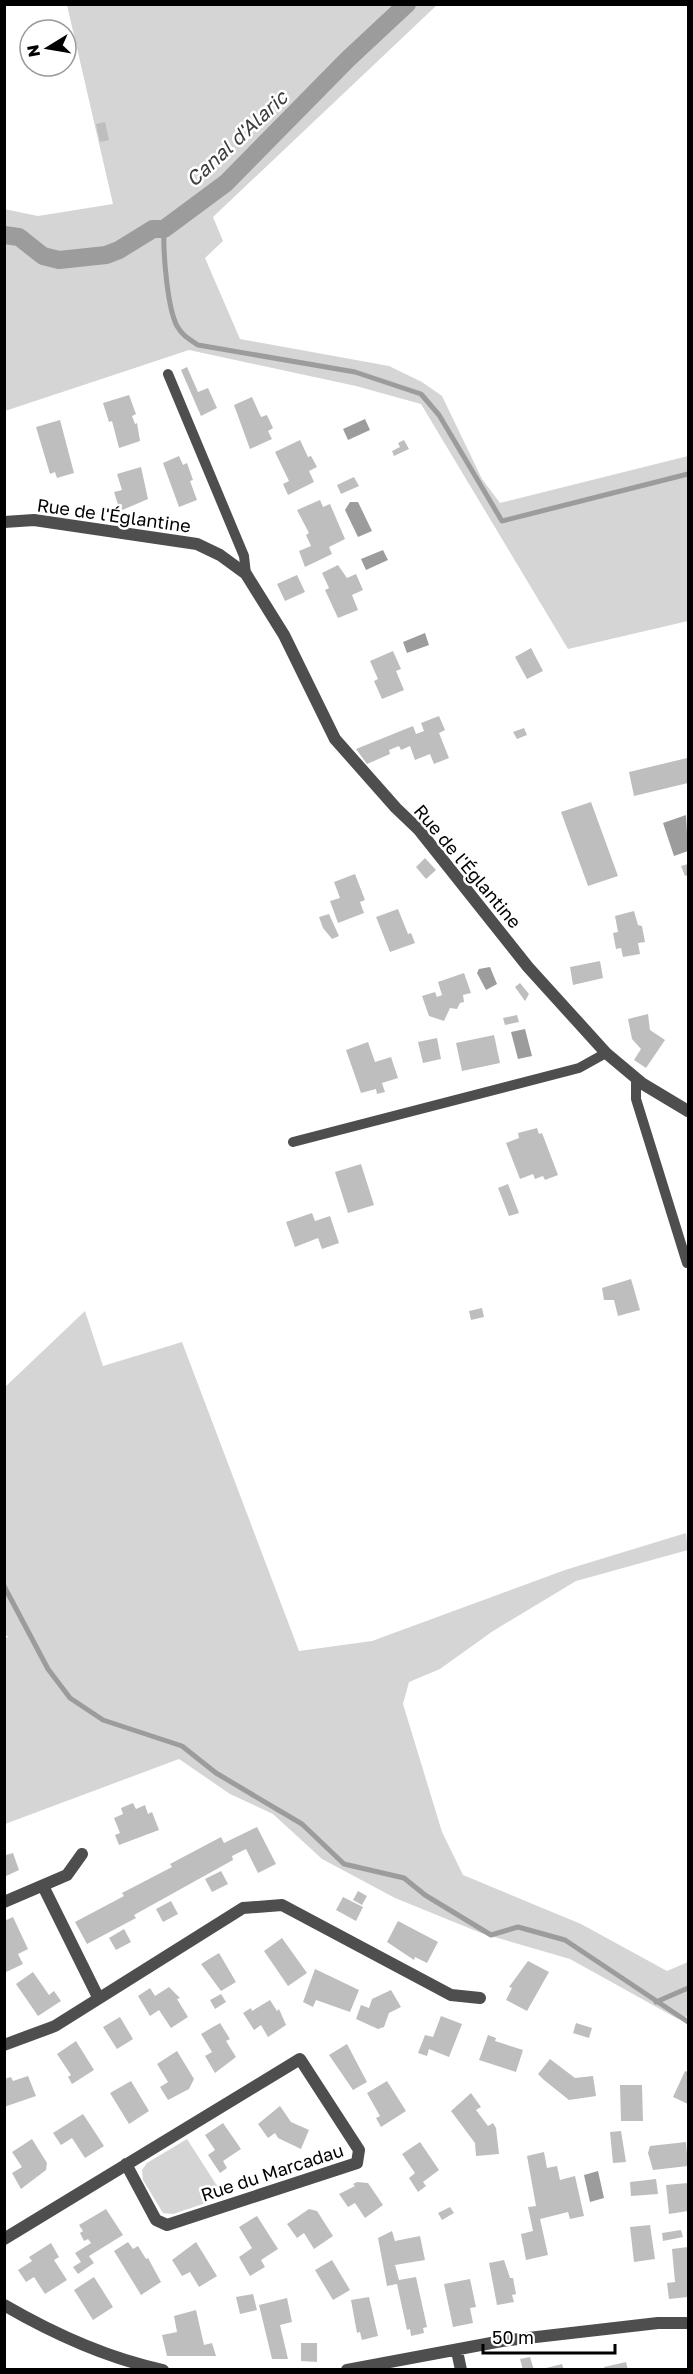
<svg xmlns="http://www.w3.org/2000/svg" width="693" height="2374" font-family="'Golos Text',sans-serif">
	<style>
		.green { fill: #d5d5d5 }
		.water { fill: #9c9c9c }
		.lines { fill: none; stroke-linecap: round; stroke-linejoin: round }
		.stream { stroke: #9c9c9c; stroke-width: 5 }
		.canal { stroke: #9c9c9c; stroke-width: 18 }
		.building { fill: #bebebe }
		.lane { stroke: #4e4e4e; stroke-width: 10 }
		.street { stroke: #4e4e4e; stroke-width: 12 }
		.labels { text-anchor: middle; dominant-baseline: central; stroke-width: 5; stroke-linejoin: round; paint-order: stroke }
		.street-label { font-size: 18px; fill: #000; stroke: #fff }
		.water-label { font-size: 20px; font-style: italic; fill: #3d3d3d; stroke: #fff }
	</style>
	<rect width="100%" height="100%" fill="#fff"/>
	<path class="green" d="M67,5H437L213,217L223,241L205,258L240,339L389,366L422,382L442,396L482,479L500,503L688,456V621L568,649L421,404L356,386L189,350L5,411L4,209L38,216L113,204Z
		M85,1311L103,1366L182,1342L299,1651L372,1641L565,1570L686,1533L688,1550L576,1581L493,1631L440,1669L409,1682L403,1704L442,1832L463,1875L581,1924L667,1971L688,1962V2016L678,2019L570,1959L481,1933L395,1898L322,1859L273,1814L230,1794L179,1759L5,1824L4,1639L8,1637L4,1633L5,1387Z
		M187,2139L221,2192L207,2196L209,2202L173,2214L163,2213L143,2180L142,2170L147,2163Z"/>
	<path class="water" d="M365,419L370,430L348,440L343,429Z
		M350,502H358L372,531L358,537L345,510Z
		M383,550L388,560L366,570L361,559Z
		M425,633L429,645L407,653L403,642Z
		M686,815L688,851L674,856L663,823Z
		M490,967L497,984L486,990L477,973L479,969Z
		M525,1029L532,1056L518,1059L511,1032Z
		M598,2171L604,2198L590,2202L584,2175Z"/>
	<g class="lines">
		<path class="stream" d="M164,229C163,251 167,307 177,326C182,335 189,339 198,345L355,372L421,394L439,415L502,521L688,474
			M4,1586L48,1669L70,1698L103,1720L182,1746L216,1773L302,1824L344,1864L404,1878L425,1895L491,1935L518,1927L565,1940L688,2022
			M656,2002L688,1988"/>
		<path class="canal" d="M4,235L19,237L43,256L59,260L106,255L119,250L153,229H164L226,183L348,59L407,4"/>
	</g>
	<path class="building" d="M105,122L109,140L100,142L96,124Z
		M187,367L198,392L208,388L217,408L201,416L181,370Z
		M129,395L136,414L132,416L135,424L137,423L140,441L119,448L112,421L109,422L103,403Z
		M252,397L261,417L267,415L273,428L268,431L272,439L250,449L234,405Z
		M60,420L74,473L57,478L55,472L50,474L36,427Z
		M300,440L308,457L311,456L317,467L309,471L314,482L288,495L283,484L289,481L275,452Z
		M404,440L409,449L394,456L392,451L400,447L398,443Z
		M179,456L183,465L187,463L193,480L190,481L197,500L179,507L163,463Z
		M141,467L148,499L120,511L114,492L122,490L117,474Z
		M354,477L359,486L341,494L337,485Z
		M320,500L323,507L330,504L345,539L329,547L332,554L305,567L299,551L311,546L306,535L309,533L297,510Z
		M338,565L347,578L356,574L363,590L352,595L358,610L338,618L325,590L329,588L322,573Z
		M297,575L305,592L285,601L277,584Z
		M531,648L543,671L527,679L515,657Z
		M393,651L401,669L396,671L404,690L382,699L374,681L378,679L370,661Z
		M439,716L445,730L439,733L449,758L434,764L430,754L415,760L410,746L401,750L399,746L389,750L390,754L367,764L356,749L413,726L416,734L424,731L421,723Z
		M524,728L527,735L517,739L513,732Z
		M687,758L688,783L634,796L629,772Z
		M591,802L618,876L588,886L561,812Z
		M425,858L436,870L426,879L416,867Z
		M688,864V875L685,876L681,866Z
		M355,874L365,900L360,902L364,913L338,923L330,901L340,898L334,882Z
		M398,909L408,934L411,933L415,943L390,952L376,917Z
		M634,911L638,925L642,926L645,942L638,943L640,954L623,957L621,948L616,949L613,933L618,932L615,916Z
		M329,914L339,936L332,939L323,928L319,917Z
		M600,961L603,978L573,985L570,967Z
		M464,973L471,993L463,995L464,1002L460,1003L457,1009L450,1008L444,1021L429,1016L422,996L435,992L437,997L442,995L438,982Z
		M520,983L529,994L525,1001L515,987Z
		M648,1014L650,1030L665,1040L646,1068L634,1060L641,1049L632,1039L628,1019Z
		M517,1015L519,1022L505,1025L503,1018Z
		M494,1035L500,1063L462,1071L456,1043Z
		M437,1038L441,1059L423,1063L418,1042Z
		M368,1042L375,1062L391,1057L398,1078L382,1083L385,1092L377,1094L376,1089L361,1093L346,1050Z
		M537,1128L539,1134L542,1133L558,1175L545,1180L543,1176L535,1179L533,1174L520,1179L506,1143L519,1138L518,1133Z
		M361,1164L374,1205L348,1213L335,1172Z
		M508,1184L519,1213L509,1216L498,1188Z
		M312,1213L315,1221L330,1216L339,1243L322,1249L318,1238L295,1247L286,1222Z
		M631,1279L640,1310L618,1316L614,1300H604L602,1288Z
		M482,1308L484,1317L471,1320L469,1311Z
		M133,1803L136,1809L145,1805L148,1814L152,1812L159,1830L119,1845L115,1835L120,1833L114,1818L123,1814L121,1808Z
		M257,1827L276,1864L258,1873L246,1849L232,1856L233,1860L134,1915L136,1918L87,1944L75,1922L124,1896L122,1893L172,1867L170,1864L221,1837L224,1843Z
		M5,1851L6,1855L13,1853L19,1870L4,1877Z
		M221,1871L228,1884L212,1892L205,1879Z
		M358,1891L367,1896L362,1905L353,1900Z
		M343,1897L363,1907L356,1921L336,1910Z
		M171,1901L178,1914L163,1922L156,1909Z
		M13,1917L28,1949L18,1954L23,1964L4,1973V1921Z
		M398,1921L438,1942L427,1963L415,1957L414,1960L387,1942Z
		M124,1929L131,1942L116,1950L109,1938Z
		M282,1938L307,1973L288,1986L264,1951Z
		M219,1953L236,1982L221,1991L201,1964Z
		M528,1961L549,1972L527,2011L506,2000L512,1988L509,1987Z
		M315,1969L359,1990L350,2012L316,2000L313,2007L303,2002Z
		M33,1972L49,1995L54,1991L61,2001L38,2016L16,1984Z
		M169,1987L180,1998L177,1999L188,2017L171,2028L159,2010L150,2016L138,1996L150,1988L155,1996Z
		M391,1990L401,2007L389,2013L384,2027L378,2029L356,2019L361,2005L369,2008L372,1999Z
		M221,1994L226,2002L215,2009L210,2000Z
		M270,2000L277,2011L279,2009L286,2025L268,2037L261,2025L254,2030L243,2013L251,2008L252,2011Z
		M441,2016L462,2024L449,2057L429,2049L427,2056L418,2053L425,2035L433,2037Z
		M120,2017L133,2039L117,2049L103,2027Z
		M220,2023L230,2039L226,2041L236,2057L215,2073L205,2056L212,2052L201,2034Z
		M576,2023L592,2028L589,2038L573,2033Z
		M488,2035L496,2038L495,2041L523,2050L516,2072L479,2060Z
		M76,2041L94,2070L72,2084L68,2077L71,2075L57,2054Z
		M347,2044L367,2082L353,2090L329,2055Z
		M177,2051L194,2079L189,2089L168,2100L160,2087L168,2082L157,2064Z
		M550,2059L575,2078L593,2076L596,2096L569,2100L544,2080L538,2074Z
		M685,2071L688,2072V2104L673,2097Z
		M28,2076L36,2096L4,2107V2079L11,2077L13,2081Z
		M131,2081L149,2111L129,2124L110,2093Z
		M387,2081L406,2111L381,2127L376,2118L380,2116L367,2093Z
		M620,2085H642L643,2121H621Z
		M471,2093L481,2107L476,2110L488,2126L493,2123L496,2128L499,2154L476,2156L475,2143L451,2111Z
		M280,2106L291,2122L309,2130L301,2149L278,2138L275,2133L268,2138L258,2124Z
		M83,2114L104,2146L85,2158L72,2138L61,2145L53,2133Z
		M223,2123L241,2149L223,2161L227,2168L220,2173L208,2155L215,2150L205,2135Z
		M621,2131L626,2162L613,2163L610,2132Z
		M32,2139L47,2163L46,2170L21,2189L12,2173L22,2167L12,2152Z
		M420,2142L439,2170L423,2182L426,2186L418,2192L409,2178L415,2173L402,2154Z
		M686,2142L688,2166L653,2170L648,2153L650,2146Z
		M544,2152L547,2168L557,2166L560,2180L575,2176L584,2216L570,2219L568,2212L540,2219L548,2255L526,2260L521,2234L533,2231L528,2207L536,2206L527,2156Z
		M656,2179L658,2194L631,2196L630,2182Z
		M357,2182L368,2183L383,2205L365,2218L355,2203L348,2207L339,2194L355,2186L353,2184Z
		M688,2183V2211L669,2214L666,2185Z
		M450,2207L454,2213L442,2220L438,2213Z
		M106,2209L123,2235L89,2256L94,2263L78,2274L73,2267L81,2262L75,2253L91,2243L88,2239L84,2241L80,2233L83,2231L79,2225Z
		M309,2209L317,2211L333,2236L314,2249L304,2233L297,2238L287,2224Z
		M257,2216L278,2249L261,2260L265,2267L250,2276L239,2257L252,2248L239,2227Z
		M650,2225L655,2259L634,2262L630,2227Z
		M681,2230L683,2237L663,2241L662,2233Z
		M392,2231L395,2241L420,2236L425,2260L395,2265L399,2280L416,2277L427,2327L423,2328L424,2333L411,2336L410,2329L407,2330L397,2284L387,2286L378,2238Z
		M128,2242L133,2249L138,2246L146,2259L148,2258L161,2282L141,2295L114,2251Z
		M196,2242L217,2276L199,2287L190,2272L182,2276L172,2260Z
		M51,2243L59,2257L54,2260L67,2280L45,2294L34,2277L26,2282L18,2270L32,2261L29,2257Z
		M688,2247V2297L669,2299L667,2283L675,2282L672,2249Z
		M332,2260L350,2290L333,2300L315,2270Z
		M504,2260L510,2278H513L516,2294L512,2295L514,2302L497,2305L489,2263Z
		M94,2277L113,2307L93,2320L74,2290Z
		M470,2279L476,2307L470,2308L473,2323L453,2327L444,2284Z
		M253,2294L257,2310L240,2314L236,2297Z
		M369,2297L378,2336L362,2340L360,2332L357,2333L351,2300Z
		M287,2298L292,2322L280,2325L288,2359H272L259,2305Z
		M196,2310L204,2345L212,2343L216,2356H167L162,2335L177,2332L174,2316Z
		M301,2343H317V2362L301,2361Z
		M530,2357L534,2370H523L520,2359Z
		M626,2362L628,2370H605L604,2367Z
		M562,2364L564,2370H542V2369Z"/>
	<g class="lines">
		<path class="lane" d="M168,374L244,556L246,574
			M636,1079V1099L687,1263
			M293,1142L579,1068L606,1053"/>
		<path class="street" d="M4,522L34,520L197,544L220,555L246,574L284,635L335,739L396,808L419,830L528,967L606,1053L643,1084L688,1111
			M43,1886L98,1997
			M4,1902L67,1875L82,1854
			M4,2045L55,2026L243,1908L282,1905L451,1995L480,1998
			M4,2239L300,2059L359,2150L357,2163L167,2225L156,2220L126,2164
			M4,2305C54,2334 106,2358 163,2370
			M457,2351L461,2370
			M347,2370L502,2341L658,2323H688"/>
	</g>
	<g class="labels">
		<g class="street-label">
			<text transform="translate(114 515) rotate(8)">Rue de l'Églantine</text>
			<text transform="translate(468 866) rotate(50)">Rue de l'Églantine</text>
			<text transform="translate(272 2172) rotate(-18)">Rue du Marcadau</text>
		</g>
		<g class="water-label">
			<text transform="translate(236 138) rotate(-43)">Canal d'Alaric</text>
		</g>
	</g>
	<rect width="693" height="2374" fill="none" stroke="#000000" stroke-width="12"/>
	<g transform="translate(48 48) rotate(259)"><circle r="28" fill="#ffffff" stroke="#999999" stroke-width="1.5"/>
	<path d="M0-4.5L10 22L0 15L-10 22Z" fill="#000000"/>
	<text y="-9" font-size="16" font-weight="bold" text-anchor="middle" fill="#000000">N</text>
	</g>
	<path d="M483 2344v9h132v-9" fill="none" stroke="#000000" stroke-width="3"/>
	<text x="492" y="2344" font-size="18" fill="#000000" stroke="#ffffff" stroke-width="4.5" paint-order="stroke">50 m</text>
</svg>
